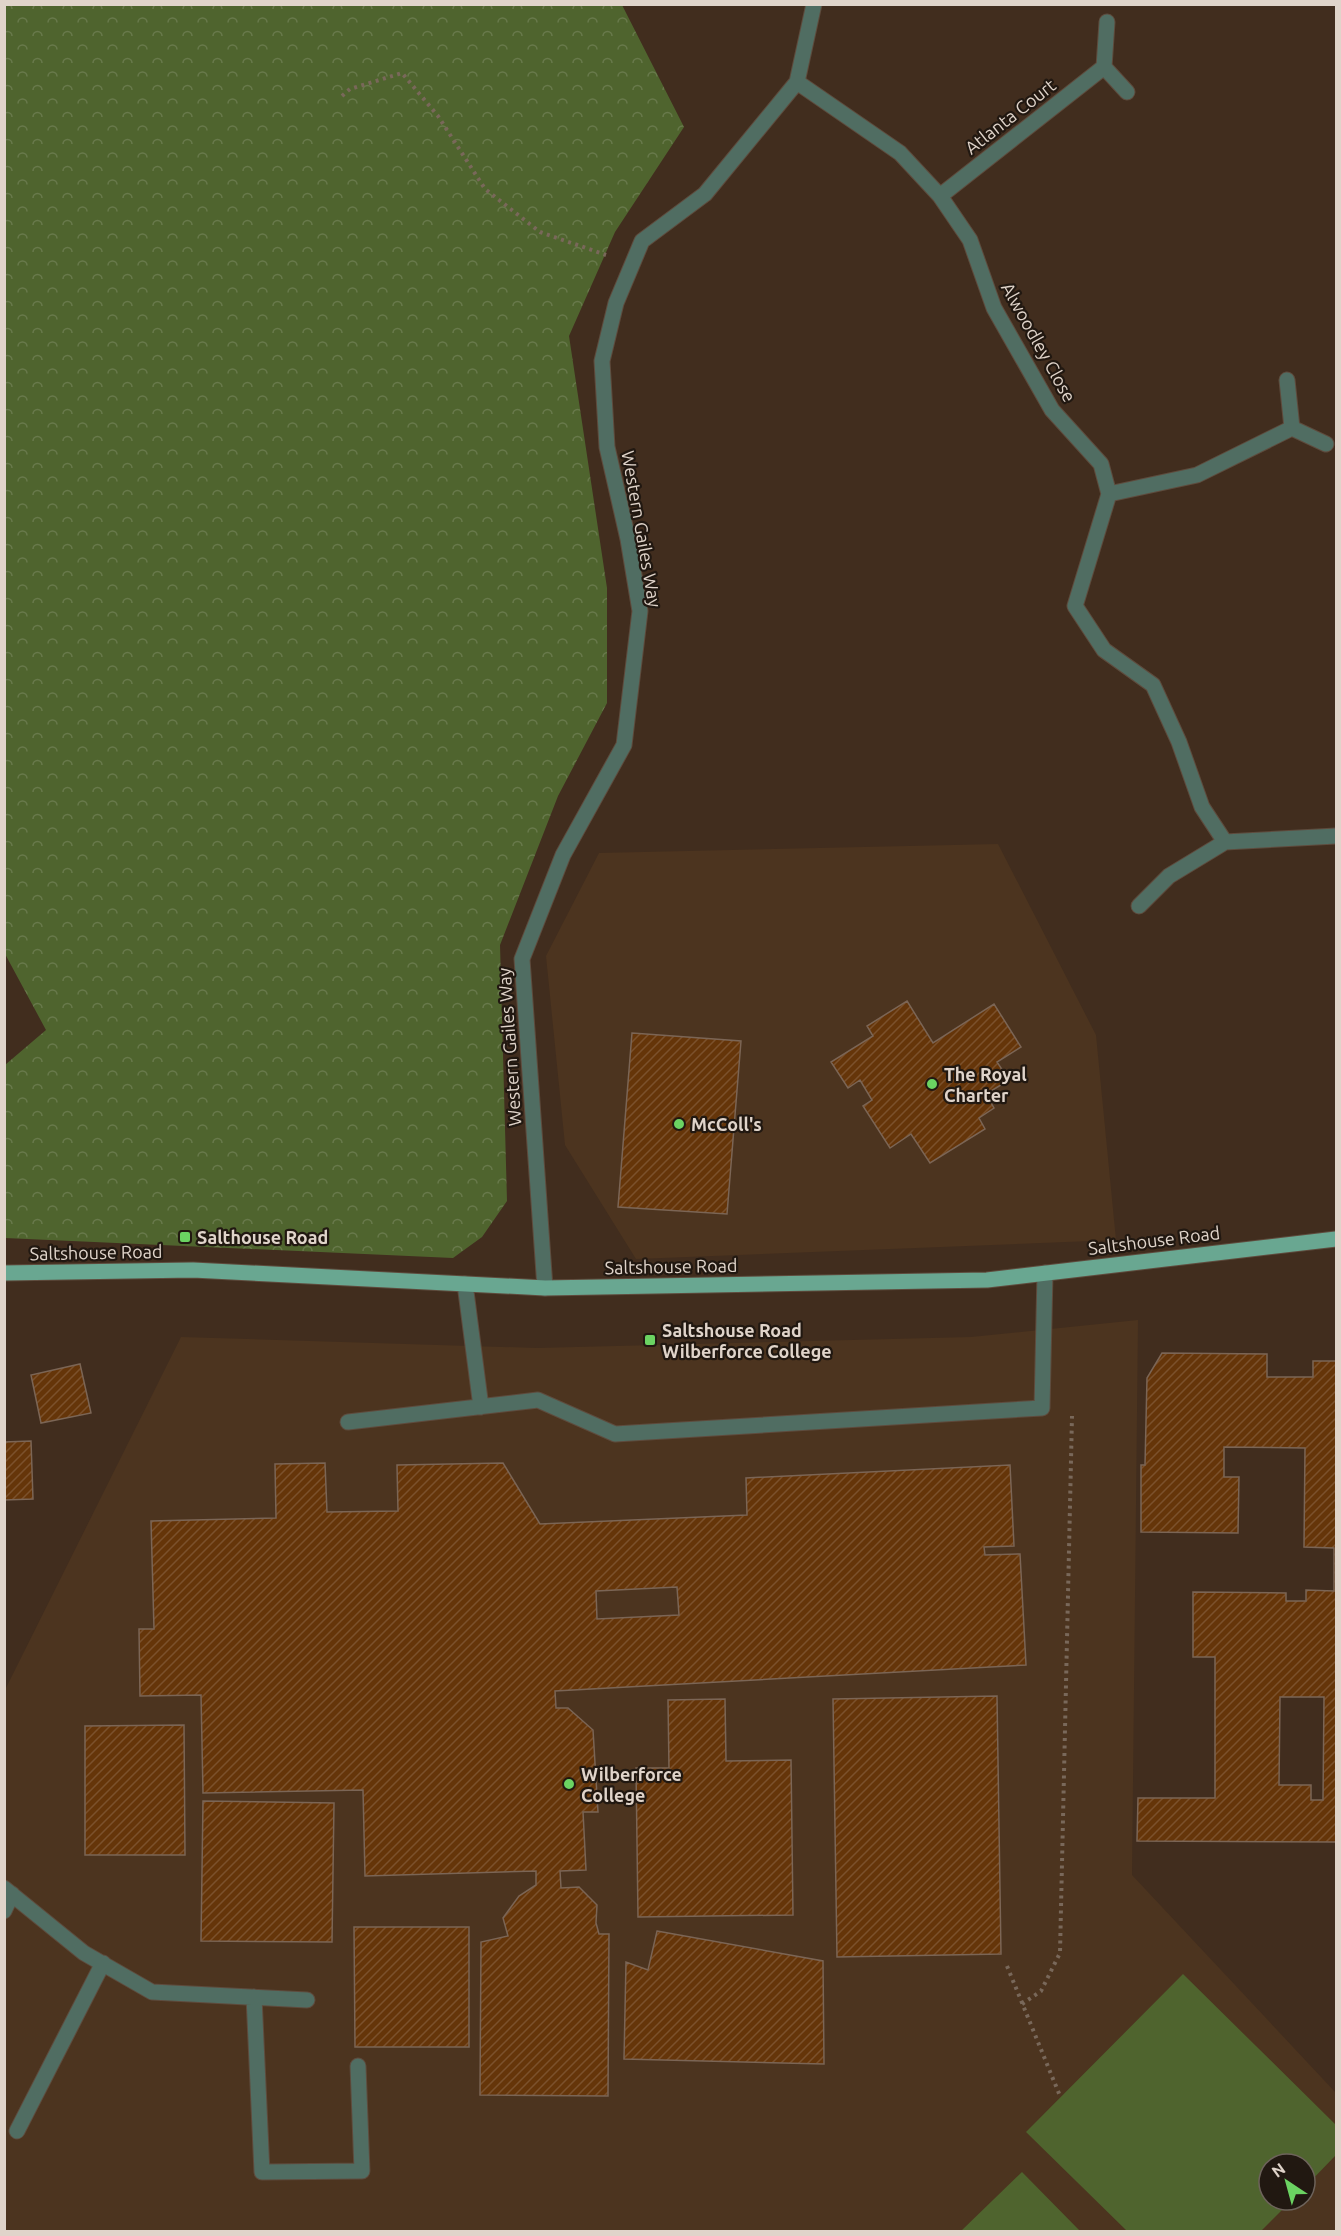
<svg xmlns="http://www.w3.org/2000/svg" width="1341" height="2236" font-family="Ubuntu,sans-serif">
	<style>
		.built { fill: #4c341f; fill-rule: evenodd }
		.green { fill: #4f642e }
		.park { fill: url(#park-crowns) }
		.building { fill: url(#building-hatch); stroke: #7b6555; stroke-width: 1.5; fill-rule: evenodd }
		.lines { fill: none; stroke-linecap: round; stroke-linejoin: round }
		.minor-casing { stroke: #5e4b3d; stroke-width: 17 }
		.major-casing { stroke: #5e4b3d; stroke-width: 17 }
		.path { stroke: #79685a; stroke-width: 4; stroke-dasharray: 3 4.5; stroke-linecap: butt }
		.minor { stroke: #506d62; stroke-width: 15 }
		.major { stroke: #69a791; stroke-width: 15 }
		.poi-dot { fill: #6bd362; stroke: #211811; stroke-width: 2 }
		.labels { text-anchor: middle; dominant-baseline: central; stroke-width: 4.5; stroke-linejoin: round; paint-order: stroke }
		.street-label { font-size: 18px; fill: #e0d4ca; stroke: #211811 }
		.poi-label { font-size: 18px; font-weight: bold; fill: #e0d4ca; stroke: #211811; text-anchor: start }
	</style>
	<defs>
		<pattern id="park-crowns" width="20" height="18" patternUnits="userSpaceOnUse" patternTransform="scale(1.5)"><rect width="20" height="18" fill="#4f642e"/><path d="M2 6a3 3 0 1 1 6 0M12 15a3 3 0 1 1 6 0" fill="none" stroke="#68794b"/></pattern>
		<pattern id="building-hatch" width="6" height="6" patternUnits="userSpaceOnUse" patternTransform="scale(1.5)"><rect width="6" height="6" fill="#653509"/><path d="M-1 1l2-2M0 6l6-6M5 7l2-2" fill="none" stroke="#7b512c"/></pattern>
	</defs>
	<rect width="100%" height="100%" fill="#412d1e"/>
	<path class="built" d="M998,844L1096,1035L1116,1240L636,1259L565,1145L546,956L599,853Z
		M1138,1320L1132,1875L1336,2093V2231H5L4,1692L181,1337L537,1348L971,1337ZM1269,2164H1305V2200H1269Z"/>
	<path class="green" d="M1183,1974L1336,2125V2155L1305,2187V2164H1269V2200H1292L1261,2231H1127L1026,2132Z
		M1022,2172L1080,2231H961Z"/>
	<path class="park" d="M5,4L622,5L684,127L615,232L569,336L607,588V703L558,796L500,945L507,1201L482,1237L453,1258L5,1238V1065L46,1030L4,952Z"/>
	<path class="building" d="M907,1001L933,1043L994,1004L1021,1047L997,1062L1009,1080L986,1094L994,1108L979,1118L985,1129L930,1163L911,1134L890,1148L863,1106L872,1100L860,1080L848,1088L831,1062L873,1036L867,1026Z
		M632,1033L741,1041L727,1214L618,1207Z
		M1162,1353L1267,1354V1377H1313V1361H1336V1842L1137,1841L1138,1798H1215V1657H1193V1592L1286,1593V1601H1306V1590L1334,1591V1548L1304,1547L1305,1448L1224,1447V1477H1239L1238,1533L1141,1532V1465H1145L1147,1378ZM1280,1697H1324L1323,1800H1311V1785H1279Z
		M80,1364L91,1413L41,1423L31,1375Z
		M31,1441L33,1499L4,1500V1442Z
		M325,1463L327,1512L398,1511L397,1465L503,1463L540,1524L747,1515L746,1478L1010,1465L1014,1546L984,1547L985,1555L1020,1554L1026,1665L555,1691L556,1708H568L593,1730L598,1812H583L586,1870L560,1871L561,1888L579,1887L597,1905L596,1923L599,1934H609L608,2096L480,2095L481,1942L508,1936L503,1918L519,1896L536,1885V1871L365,1876L363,1790L203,1793L201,1695L140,1696L139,1629H154L151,1521L276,1518L275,1464ZM677,1587L679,1615L597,1619L596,1591Z
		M997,1696L1001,1954L837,1957L833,1699Z
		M725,1699L726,1761L791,1760L793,1915L638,1917L636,1768H669L668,1700Z
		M184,1725L185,1855H85V1726Z
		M203,1801L334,1803L332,1942L201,1941Z
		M354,1927H469V2047H355Z
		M657,1931L823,1961L824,2064L624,2059L626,1962L648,1970Z"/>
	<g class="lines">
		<defs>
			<path id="minor" d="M1107,22L1104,67L1127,92
				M797,82L900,153L940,196L970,240L994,308L1052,410L1101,464L1109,494L1075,606L1104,650L1153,685L1179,742L1202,807L1225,842L1336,836
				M940,196L1104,67
				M1287,380L1292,428L1326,444
				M1109,494L1197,475L1292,428
				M1139,906L1169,876L1225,842
				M465,1284L481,1407
				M545,1288L522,959L563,855L624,745L640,611L628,539L607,447L602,361L616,303L642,241L705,194L797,82L814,4
				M348,1422L538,1400L615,1434L1042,1408L1045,1273
				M4,1888L84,1953L152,1992L307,2000
				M4,1911L12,1894
				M254,1997L262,2172L362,2171L358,2066
				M17,2131L103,1963"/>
			<path id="major" d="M4,1273L193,1270L545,1288L987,1280L1336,1239"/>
		</defs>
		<use href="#minor" class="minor-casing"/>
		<use href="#major" class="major-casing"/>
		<path class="path" d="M342,96L350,89L402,73L438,116L485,189L540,232L606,255
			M1007,1966L1060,2096
			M1022,2004L1041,1991L1060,1953L1072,1416"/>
		<use href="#minor" class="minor"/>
		<use href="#major" class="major"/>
	</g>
	<g class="poi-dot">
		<circle cx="932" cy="1084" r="6"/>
		<circle cx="679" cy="1124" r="6"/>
		<rect x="179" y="1231" width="12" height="12" rx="3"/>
		<rect x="644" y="1334" width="12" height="12" rx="3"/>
		<circle cx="569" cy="1784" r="6"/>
	</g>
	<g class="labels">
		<g class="street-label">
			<text transform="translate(1010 116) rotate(-38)">Atlanta Court</text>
			<text transform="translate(1039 342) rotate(61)">Alwoodley Close</text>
			<text transform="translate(642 529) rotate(80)">Western Gailes Way</text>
			<text transform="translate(509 1047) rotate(-94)">Western Gailes Way</text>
			<text transform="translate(1154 1240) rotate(-7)">Saltshouse Road</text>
			<text transform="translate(96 1252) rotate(-1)">Saltshouse Road</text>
			<text transform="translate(671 1266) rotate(-1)">Saltshouse Road</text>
		</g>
		<g class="poi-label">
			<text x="944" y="1074">The Royal<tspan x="944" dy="21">Charter</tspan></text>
			<text x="691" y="1124">McColl's</text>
			<text x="197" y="1237">Salthouse Road</text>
			<text x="662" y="1330">Saltshouse Road<tspan x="662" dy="21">Wilberforce College</tspan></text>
			<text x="581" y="1774">Wilberforce<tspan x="581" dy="21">College</tspan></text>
		</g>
	</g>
	<rect width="1341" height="2236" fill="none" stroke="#e0d4ca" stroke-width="12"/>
	<g transform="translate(1287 2182) rotate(324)"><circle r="28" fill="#211811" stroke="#6d635b" stroke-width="1.5"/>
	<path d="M0-4.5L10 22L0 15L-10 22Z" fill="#6bd362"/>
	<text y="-9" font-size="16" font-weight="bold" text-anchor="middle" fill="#e0d4ca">N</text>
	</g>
</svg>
